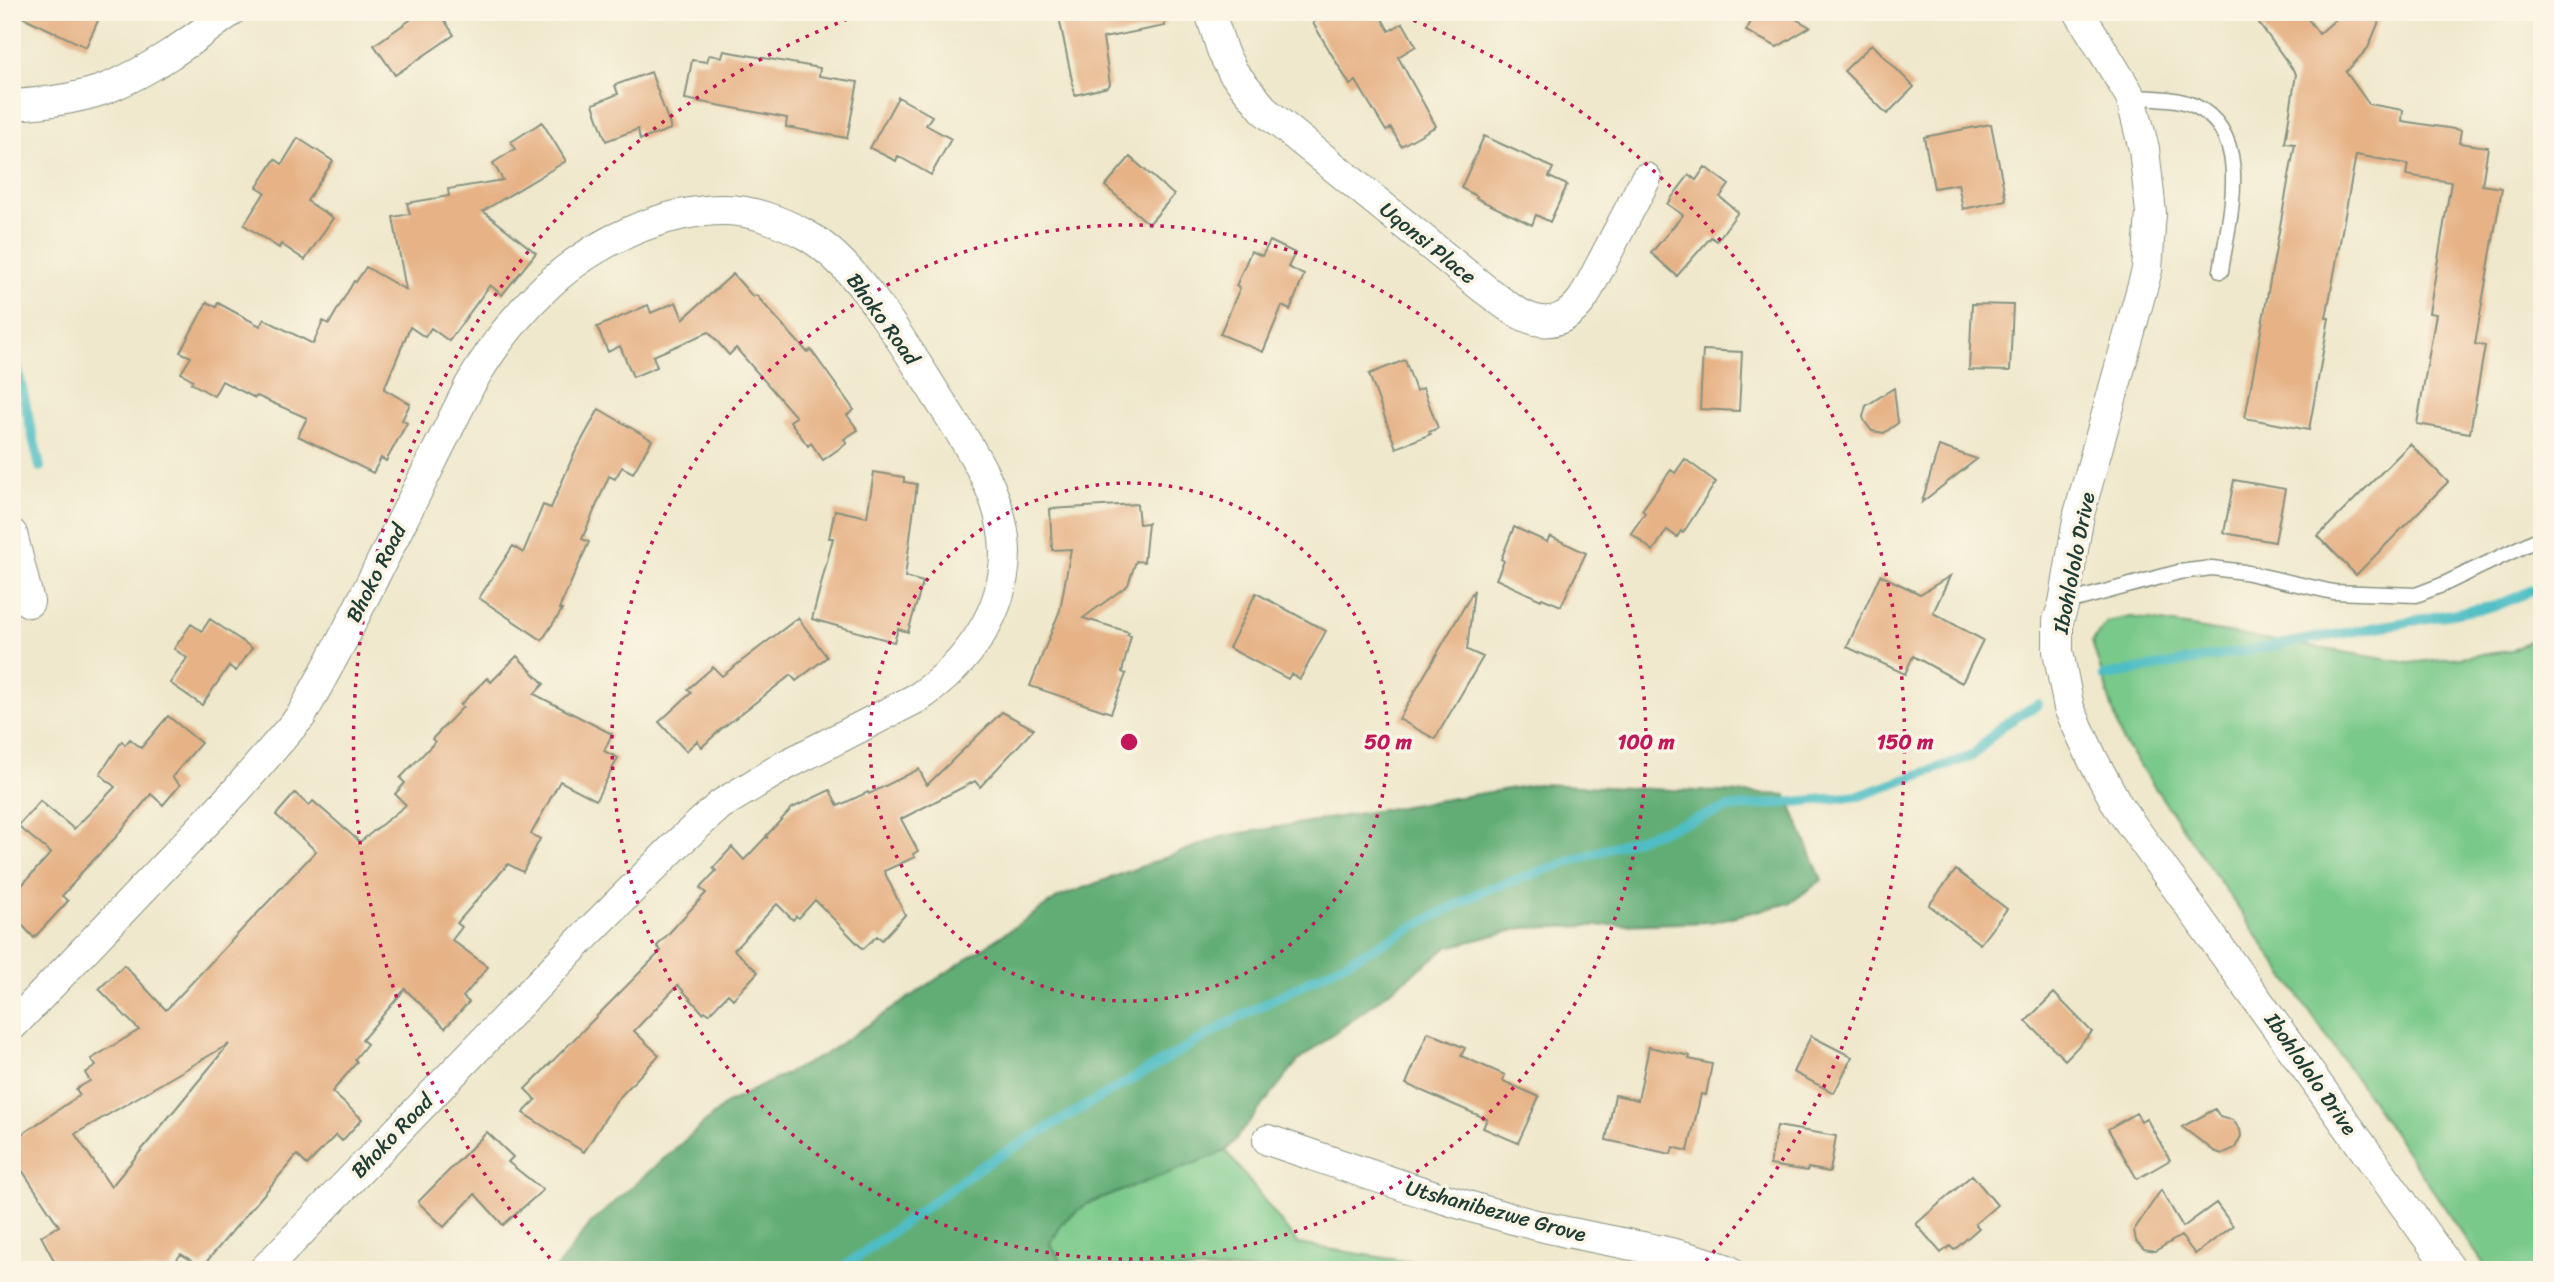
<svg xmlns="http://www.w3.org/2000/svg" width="2554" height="1282" font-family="Sriracha,sans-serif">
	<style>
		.green { fill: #79c98a; stroke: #4c835f; stroke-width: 2 }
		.forest { fill: #62ad76; stroke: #407555; stroke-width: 2 }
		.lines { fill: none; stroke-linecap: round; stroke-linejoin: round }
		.stream { stroke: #4fbec4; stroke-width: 10 }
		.building { fill: #e6b286; fill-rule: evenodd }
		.lane-casing { stroke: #879280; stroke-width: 17 }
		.street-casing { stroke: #879280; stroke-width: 32 }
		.lane { stroke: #fff; stroke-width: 14 }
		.street { stroke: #fff; stroke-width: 30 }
		.ring { fill: none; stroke: #c2185b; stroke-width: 3.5; stroke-dasharray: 3.5 7 }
		.labels { text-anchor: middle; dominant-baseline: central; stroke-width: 7; stroke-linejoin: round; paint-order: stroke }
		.street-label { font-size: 21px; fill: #1f3d34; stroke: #fcf5e5 }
		.centre { fill: #c2185b; stroke: #fcf5e5; stroke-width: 3.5 }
		.ring-label { font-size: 21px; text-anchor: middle; font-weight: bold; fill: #c2185b; stroke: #fcf5e5; stroke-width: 7; stroke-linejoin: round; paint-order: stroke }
	</style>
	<rect width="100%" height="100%" fill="#fcf5e5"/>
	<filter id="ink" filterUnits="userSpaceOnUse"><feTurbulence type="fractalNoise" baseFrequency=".0143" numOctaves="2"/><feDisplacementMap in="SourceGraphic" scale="14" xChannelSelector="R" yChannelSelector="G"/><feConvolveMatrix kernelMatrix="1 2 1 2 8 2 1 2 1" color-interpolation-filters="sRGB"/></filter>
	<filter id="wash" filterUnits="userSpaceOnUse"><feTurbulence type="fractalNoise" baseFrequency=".00686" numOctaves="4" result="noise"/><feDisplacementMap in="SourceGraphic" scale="28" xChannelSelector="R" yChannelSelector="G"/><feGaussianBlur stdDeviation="1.57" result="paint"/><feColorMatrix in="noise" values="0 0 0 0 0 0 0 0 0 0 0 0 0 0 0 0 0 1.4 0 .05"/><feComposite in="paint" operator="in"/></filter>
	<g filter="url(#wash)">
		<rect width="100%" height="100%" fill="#efe8cc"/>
		<path class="green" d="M2131,617L2409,663L2511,651L2542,634V1270H2488L2122,740L2092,642L2107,622Z
			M1226,1151L1298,1244L1460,1270H1067L1050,1244L1063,1222L1087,1204Z"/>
		<path class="forest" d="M1538,784L1786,795L1822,880L1790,903L1711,922L1523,928L1448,947L1298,1061L1226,1151L1087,1204L1063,1222L1050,1244L1067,1270H555L591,1223L727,1103L822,1056L1059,897L1224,836Z"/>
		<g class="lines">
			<path class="stream" d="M12,346L40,467
				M2104,676L2496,606L2542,586
				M840,1270L980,1167L1236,1019L1483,891L1728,808L1859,796L1972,756L2002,726L2038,704"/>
		</g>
		<g id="blocks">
			<path class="building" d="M12,12H102L86,47Z
				M422,12H439L454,35L395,75L374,45Z
				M1058,12H1164L1165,26L1103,38L1110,84L1108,87L1075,95Z
				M1332,12H1378L1389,31L1403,23L1416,46L1398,57L1436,126L1401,146L1391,128L1386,131L1356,81L1350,85L1313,23Z
				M1756,12H1783L1810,27L1777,47L1746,31Z
				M2251,12H2303L2319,34L2344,12H2383L2368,48L2346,72L2369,104L2403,110L2402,121L2461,130L2459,143L2488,147L2482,185L2502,188L2475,344L2485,346L2470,433L2417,424L2436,314L2429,313L2451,182L2406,175L2408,164L2356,155L2326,318H2329L2309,430L2245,418L2295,144L2285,143L2296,74Z
				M1872,44L1914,87L1887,114L1844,71Z
				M724,51L820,68L819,76L858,82L847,138L786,127L787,118L685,99L692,60L707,62L709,55L722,57Z
				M651,72L671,129L640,140L638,129L606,141L593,104L618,94L615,85Z
				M898,97L932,116L926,125L951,139L931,175L898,156L896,161L870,148Z
				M542,122L566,161L483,211L536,253L502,295L490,285L449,341L431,328L425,337L410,327L384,389L410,404L402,420L407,423L386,461L381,458L373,473L298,436L307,418L257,396L255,398L222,381L214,396L191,383L193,380L181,373L191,357L180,352L207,302L216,307L218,303L260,326L264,319L313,344L323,321L329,324L354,281L356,282L366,267L406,290L393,217L410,214L407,203L449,196L448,189L503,180L493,163L515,149L511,142Z
				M1991,124L2006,200L1963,209L1958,184L1934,188L1924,137Z
				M1484,136L1553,168L1549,177L1567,185L1550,222L1536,215L1532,225L1476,198L1477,196L1461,188Z
				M298,138L333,161L307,201L333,218L305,260L281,244L279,248L244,225L265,192L257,187L275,159L282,164Z
				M1130,157L1174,195L1149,224L1105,186Z
				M1705,167L1729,185L1720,197L1738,212L1717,241L1711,237L1677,276L1651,253L1683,215L1667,204L1689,175L1696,180Z
				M1270,241L1295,253L1288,267L1304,275L1290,310L1282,306L1263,352L1220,334L1240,288L1236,286L1251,251L1262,256Z
				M733,274L753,297L756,295L807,352L811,350L854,410L847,415L858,430L844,439L847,443L823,460L811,443L808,446L790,421L796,417L736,348L729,355L709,332L653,356L657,367L633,377L620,346L608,352L597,327L648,305L651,313L676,302L683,319Z
				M1972,304L2013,305L2010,371L1969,370Z
				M1703,350L1742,352L1739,411L1700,409Z
				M1405,360L1416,391L1423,388L1438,428L1429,432L1431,434L1396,448L1369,374Z
				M1894,388L1898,423L1884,433L1872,431L1865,422L1863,417L1866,406Z
				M599,409L652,440L633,473L622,467L615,479L609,476L582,539L589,542L559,609L562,610L542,640L479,598L513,546L523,553L543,505L551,508L573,456Z
				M2410,444L2448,482L2356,575L2318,536Z
				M1939,446L1977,459L1922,502Z
				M1685,459L1716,482L1683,533L1681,531L1677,537L1667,530L1653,551L1631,533L1645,513L1642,510L1671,470L1675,473Z
				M874,472L904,477V482L917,484L905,577L923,582L908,632L898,629L894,642L812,619L833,538H829L835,510L867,517Z
				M2234,480L2285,489L2275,542L2224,533Z
				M1137,504L1139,524L1148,523L1144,562L1136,561L1128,585L1083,618L1129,632L1127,635L1131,636L1122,672L1126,674L1111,713L1030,686L1060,610L1071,549L1052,550L1050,509Z
				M1514,527L1547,542L1550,536L1586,553L1561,606L1542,598L1541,600L1496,579L1504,561L1501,559Z
				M1880,575L1920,594L1950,576L1933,613L1983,640L1962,683L1913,656L1905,674L1847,647Z
				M1474,590L1467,650L1483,657L1435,739L1399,719Z
				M1256,593L1326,631L1300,679L1291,674L1288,679L1229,648Z
				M798,618L827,657L796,681L791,675L721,729L702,747L697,741L686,751L659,722L691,693L688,689L713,667L722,676Z
				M210,619L252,648L236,671L229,666L202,705L170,683L187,658L174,649L191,624L202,631Z
				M517,656L544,684L534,694L612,734L604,751L618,758L596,800L560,781L531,834L540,839L523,872L508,864L457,923L462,927L452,940L488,967L463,997L469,1002L445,1028L405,989L362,1040L367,1044L355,1059L357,1062L332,1092L362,1119L342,1141L336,1135L307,1165L297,1155L202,1267L181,1254L169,1270H59L41,1236L59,1226L12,1155V1141L80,1095L76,1089L90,1081L85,1073L96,1066L91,1059L139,1030L99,989L124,965L166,1010L316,851L276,815L295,793L309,806L313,801L360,842L406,805L395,794L405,783L400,778L435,742L432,739L463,707L460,705L487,678L491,682ZM229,1044L111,1187L75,1134Z
				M1002,712L1034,729L980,787L975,781L901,819L918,851L913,854L915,857L884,871L905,915L882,940L877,936L863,949L815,900L799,918L796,916L793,920L777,904L734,950L758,972L733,999L728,994L709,1014L705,1011L703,1013L678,985L634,1031L659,1055L616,1101L584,1152L523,1113L536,1100L525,1089L661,951L657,946L706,893L700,888L716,871L713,868L732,847L744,860L766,837L768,838L766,836L792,808L830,790L838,806L868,792L869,794L919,769L927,785Z
				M168,716L201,743L172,777L180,785L163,805L151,794L115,838L77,877L78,878L62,896L68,901L34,938L12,914V896L51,853L18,826L40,801L74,829L115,787L100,774L122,741L125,745L130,739L141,748Z
				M1956,870L2007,909L1980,944L1929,905Z
				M2054,993L2092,1032L2065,1060L2026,1021Z
				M1428,1032L1465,1048L1461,1056L1505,1075L1503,1081L1539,1097L1518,1143L1483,1128L1487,1119L1406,1084Z
				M1811,1036L1852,1057L1834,1093L1793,1072Z
				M1649,1047L1690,1056L1689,1059L1712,1064L1706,1095L1701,1094L1688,1151L1673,1147L1671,1154L1606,1140L1615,1095L1638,1100Z
				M2215,1109L2220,1117L2233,1120L2240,1130L2241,1136L2235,1148L2222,1154L2214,1151L2182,1127Z
				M2136,1113L2141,1121L2146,1118L2170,1160L2137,1179L2108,1129Z
				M1777,1126L1836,1136L1830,1172L1808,1168L1807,1171L1770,1165Z
				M487,1132L513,1157L508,1162L543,1190L503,1225L475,1194L444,1227L418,1202Z
				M1972,1175L1997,1205L1975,1224L1979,1228L1954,1250L1950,1246L1941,1253L1916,1224Z
				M2161,1190L2183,1227L2216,1203L2233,1226L2195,1254L2181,1236L2155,1251L2144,1249L2136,1241L2134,1230Z"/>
		</g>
	</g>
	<g filter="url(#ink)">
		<use href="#blocks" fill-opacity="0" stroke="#879280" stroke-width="2"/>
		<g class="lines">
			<defs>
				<path id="lane" d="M2131,97C2152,98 2176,97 2195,106C2255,135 2228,221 2221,271
					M2064,603L2179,572L2212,568L2244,572L2333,592L2416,595L2442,585L2542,537"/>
				<path id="street" d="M1210,12L1223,53L1233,72L1266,112L1482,287C1516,313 1551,344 1584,297L1646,178
					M2079,12L2131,97L2144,149L2151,213L2147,270L2079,514L2064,603L2058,621V651L2069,708L2093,760L2118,806L2451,1270
					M12,105C45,103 82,99 112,86C155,68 193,39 230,12
					M12,534L29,602
					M12,1026L237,790L301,716L345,635L470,385C491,348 517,314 548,285C594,242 662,210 725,210C751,210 783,222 806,235C855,262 900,338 930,385C961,435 1004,490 1005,552C1005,613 967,664 919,697L784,766L720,805L676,845L577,944L264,1270
					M1268,1140C1357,1170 1445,1202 1536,1225C1599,1241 1666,1247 1728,1270"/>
			</defs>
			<use href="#lane" class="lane-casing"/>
			<use href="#street" class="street-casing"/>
			<use href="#lane" class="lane"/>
			<use href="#street" class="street"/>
		</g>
	</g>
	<g class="ring">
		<circle cx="1129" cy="742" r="259"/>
		<circle cx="1129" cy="742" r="517"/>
		<path d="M557 1266A776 776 0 0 1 864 13M1394 13A776 776 0 0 1 1701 1266"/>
	</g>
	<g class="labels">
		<g class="street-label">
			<text transform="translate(1428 243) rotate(39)">Uqonsi Place</text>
			<text transform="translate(883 319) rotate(54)">Bhoko Road</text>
			<text transform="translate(2074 563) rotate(-79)">Ibohlololo Drive</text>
			<text transform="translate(376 573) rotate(-63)">Bhoko Road</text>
			<text transform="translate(2311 1074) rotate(55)">Ibohlololo Drive</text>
			<text transform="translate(392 1136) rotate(-46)">Bhoko Road</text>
			<text transform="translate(1496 1211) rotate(15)">Utshanibezwe Grove</text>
		</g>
	</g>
	<circle cx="1129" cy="742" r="10" class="centre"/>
	<g class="ring-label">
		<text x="1388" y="749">50 m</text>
		<text x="1646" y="749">100 m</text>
		<text x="1905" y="749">150 m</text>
	</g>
	<rect width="2554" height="1282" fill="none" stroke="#fcf5e5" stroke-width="42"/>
</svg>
